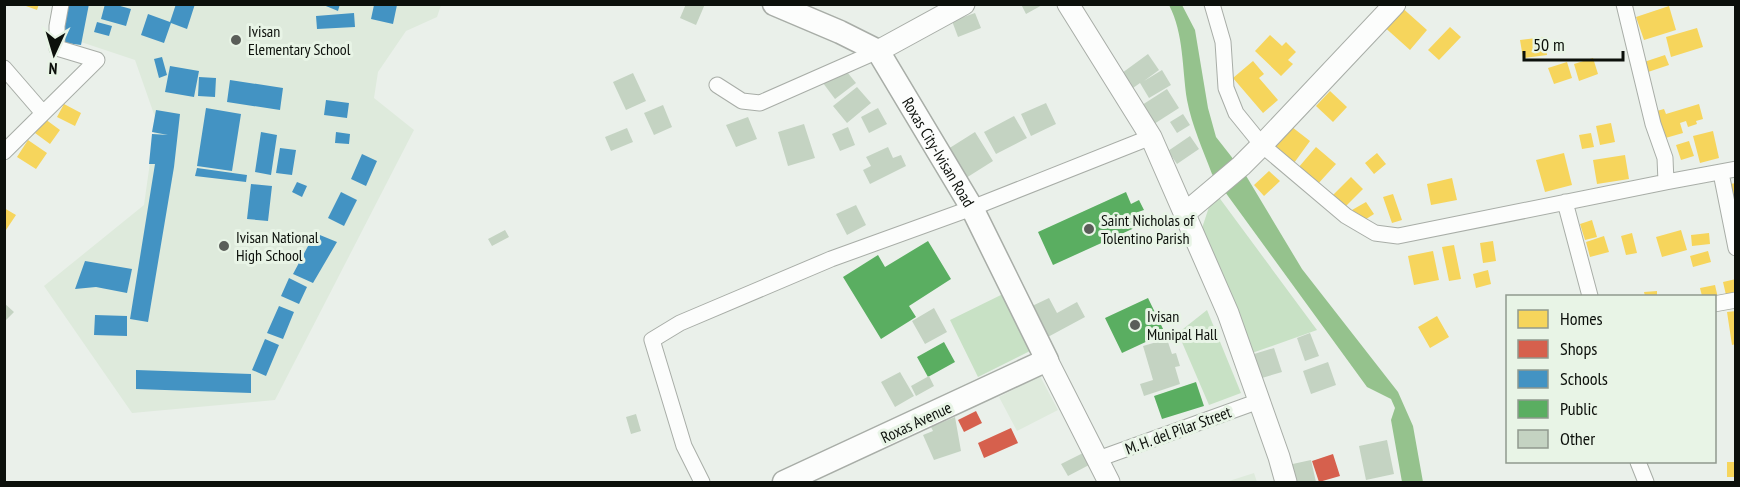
<svg xmlns="http://www.w3.org/2000/svg" width="1740" height="487" font-family="'PT Sans Narrow',sans-serif">
	<style>
		.built { fill: #deeadc }
		.green { fill: #c8e1c5 }
		.water { fill: #95c28d }
		.homes { fill: #f6d55c }
		.shops { fill: #d6604d }
		.schools { fill: #4393c3 }
		.public { fill: #5aae61 }
		.building { fill: #c4d3c2 }
		.lines { fill: none; stroke-linecap: round; stroke-linejoin: round }
		.street-casing { stroke: #a8ada7; stroke-width: 17 }
		.secondary-casing { stroke: #a8ada7; stroke-width: 23 }
		.primary-casing { stroke: #a8ada7; stroke-width: 25 }
		.street { stroke: #fcfdfc; stroke-width: 15 }
		.secondary { stroke: #fcfdfc; stroke-width: 21 }
		.primary { stroke: #fcfdfc; stroke-width: 22 }
		.poi-dot { fill: #5a5e59; stroke: #e8f4e6; stroke-width: 2 }
		.labels { text-anchor: middle; dominant-baseline: central; stroke-width: 6; stroke-linejoin: round; paint-order: stroke }
		.poi-label { font-size: 16px; fill: #0c100b; stroke: #e8f4e6; text-anchor: start }
		.street-label { font-size: 16px; fill: #0c100b; stroke: #e8f4e6 }
	</style>
	<rect width="100%" height="100%" fill="#eaf0ea"/>
	<path class="built" d="M66,5H441L437,17L406,31L378,72L374,98L414,130L275,400L132,413L44,286L144,205L156,120L135,60L60,35Z
		M1040,376L1058,410L1017,431L999,397Z
		M1254,473L1257,482H1226Z"/>
	<path class="green" d="M1218,196L1317,330L1252,353L1202,228L1210,204Z
		M1007,292L1036,348L978,377L950,320Z
		M1207,310L1241,393L1209,405L1178,333Z"/>
	<path class="water" d="M1169,5H1182L1195,30L1208,108L1216,137L1245,174L1302,269L1398,392L1413,426L1423,482H1402L1391,420L1395,408L1391,399L1367,387L1212,174C1203,150 1192,126 1187,100C1182,68 1184,34 1169,5Z"/>
	<path class="homes" d="M27,4H39L37,10L26,6Z
		M1399,5L1427,30L1410,50L1381,24Z
		M1669,6L1676,30L1644,40L1636,17Z
		M1450,27L1461,37L1439,60L1428,50Z
		M1697,28L1703,47L1671,57L1666,37Z
		M1270,35L1282,46L1286,42L1296,52L1288,60L1293,64L1281,76L1255,51Z
		M1545,37L1547,55L1523,58L1520,40Z
		M1665,55L1669,65L1648,72L1644,62Z
		M1593,58L1598,74L1579,81L1574,64Z
		M1253,61L1264,74L1259,78L1278,100L1263,113L1233,78Z
		M1567,62L1572,78L1554,84L1548,68Z
		M1330,91L1347,107L1333,122L1316,106Z
		M64,104L81,113L75,126L57,117Z
		M1699,104L1703,119L1696,121L1697,124L1688,127L1686,121L1680,123L1683,133L1662,139L1653,112L1664,109L1666,114Z
		M45,119L60,130L50,144L35,133Z
		M1611,123L1615,142L1600,145L1596,126Z
		M1292,127L1310,141L1294,163L1275,148Z
		M1713,131L1719,158L1700,163L1693,136Z
		M1591,133L1594,147L1582,149L1579,135Z
		M28,140L47,153L36,169L17,157Z
		M1689,141L1694,156L1681,160L1676,145Z
		M1316,147L1336,164L1317,185L1298,168Z
		M1377,153L1386,164L1374,174L1365,163Z
		M1564,153L1572,185L1545,192L1536,160Z
		M1625,155L1629,179L1597,184L1593,160Z
		M1269,171L1280,181L1264,196L1254,185Z
		M1351,177L1363,189L1344,208L1332,196Z
		M1452,178L1457,200L1431,205L1427,184Z
		M1736,183V204H1734L1730,184Z
		M1393,194L1402,220L1392,223L1383,197Z
		M1366,202L1374,214L1360,223L1352,210Z
		M4,208L16,215L4,233Z
		M1592,220L1597,237L1585,240L1580,224Z
		M1681,230L1687,250L1662,257L1656,237Z
		M1632,233L1637,253L1626,255L1621,236Z
		M1709,233L1710,244L1692,246L1691,235Z
		M1604,236L1609,252L1590,257L1586,242Z
		M1493,241L1496,261L1483,263L1480,243Z
		M1454,245L1461,279L1449,281L1442,247Z
		M1433,251L1439,280L1414,285L1408,256Z
		M1708,251L1711,262L1693,267L1690,256Z
		M1488,270L1491,284L1476,288L1473,274Z
		M1736,279V292L1726,295L1723,282Z
		M1715,285L1718,298L1702,296L1700,288Z
		M1657,291V296H1645L1644,292Z
		M1736,311V344L1732,345L1727,312Z
		M1437,316L1449,337L1430,348L1418,327Z
		M1727,462H1736V477H1727Z"/>
	<path class="shops" d="M976,411L982,423L964,432L958,420Z
		M1011,428L1018,443L984,458L978,443Z
		M1333,454L1340,476L1319,482L1312,461Z"/>
	<path class="schools" d="M66,4H89L81,45L59,42Z
		M105,4H113L131,9L126,26L101,19Z
		M176,4H195L187,29L171,23L164,43L141,35L148,14L170,22Z
		M321,4H340L338,11Z
		M374,5H397L393,24L371,19Z
		M354,13L355,27L317,29L316,16Z
		M97,22L112,26L109,36L94,32Z
		M162,57L167,75L159,78L154,59Z
		M170,66L199,71L194,97L165,92Z
		M199,77L216,78L215,97L198,96Z
		M230,80L283,88L280,110L227,102Z
		M326,100L349,103L347,118L324,115Z
		M206,108L241,114L232,171L197,166Z
		M156,110L180,114L174,167L148,322L130,319L155,164H149L152,134L168,135L152,132Z
		M261,132L277,135L271,175L255,172Z
		M336,132L350,134L349,144L335,143Z
		M280,148L296,150L292,175L276,173Z
		M362,154L377,161L366,186L351,179Z
		M197,168L247,175L246,182L195,176Z
		M297,182L307,186L302,197L292,192Z
		M251,184L272,186L268,221L247,219Z
		M341,192L357,200L344,226L328,218Z
		M315,233L337,242L313,283L293,274Z
		M85,261L132,269L127,293L96,287L75,289Z
		M289,278L307,287L299,304L281,296Z
		M279,306L294,312L283,339L267,333Z
		M95,315L127,316V336L94,335Z
		M265,339L279,345L266,376L252,370Z
		M136,370L251,374V393L136,389Z"/>
	<path class="public" d="M1126,192L1131,204L1139,200L1144,210L1135,213L1141,225L1053,265L1038,232Z
		M928,241L951,279L909,306L916,317L881,339L843,277L878,255L885,267Z
		M1148,298L1165,333L1122,353L1105,318Z
		M944,342L955,362L928,377L917,357Z
		M1196,382L1204,406L1162,419L1154,396Z"/>
	<path class="building" d="M686,4H705L696,25L680,18Z
		M1021,4H1044L1026,14Z
		M975,13L981,28L958,37L952,21Z
		M1148,54L1159,70L1144,81L1162,70L1171,85L1149,98L1140,83L1133,88L1122,73Z
		M843,67L856,83L835,99L823,83Z
		M633,73L646,101L626,110L613,82Z
		M857,87L871,103L847,123L833,106Z
		M1167,89L1179,108L1154,124L1142,105Z
		M1046,103L1056,124L1031,136L1021,114Z
		M663,105L672,127L654,135L644,113Z
		M878,108L887,124L869,133L861,117Z
		M1183,114L1190,125L1177,133L1170,122Z
		M1014,116L1027,138L996,154L984,132Z
		M748,117L757,139L736,147L726,125Z
		M804,124L815,158L788,166L778,132Z
		M848,127L855,145L840,151L832,134Z
		M627,128L633,142L611,151L605,137Z
		M975,132L993,161L966,178L948,149Z
		M1190,136L1199,149L1177,164L1168,151Z
		M888,147L893,158L901,155L906,166L870,184L863,170L871,166L866,157Z
		M856,205L866,225L847,235L836,214Z
		M505,230L509,237L492,246L488,239Z
		M1049,298L1057,313L1077,302L1085,317L1046,338L1030,307Z
		M4,303L14,312L4,322Z
		M934,308L947,332L925,344L912,321Z
		M1310,333L1319,356L1305,361L1297,338Z
		M1167,339L1172,354L1176,353L1180,366L1175,367L1180,384L1144,396L1140,384L1153,380L1143,346Z
		M1274,348L1282,372L1262,378L1254,354Z
		M1328,362L1336,385L1311,394L1303,371Z
		M900,372L914,396L895,407L881,382Z
		M929,376L934,386L916,396L911,386Z
		M636,414L641,431L631,434L626,417Z
		M955,417L961,451L934,460L923,435L933,431L931,427Z
		M1387,440L1394,474L1366,480L1359,446Z
		M1083,453L1089,465L1068,476L1061,464Z
		M1311,460L1316,482H1292L1288,465Z"/>
	<g class="lines">
		<defs>
			<path id="street" d="M1212,4L1223,42L1226,88L1236,113L1262,145L1346,216L1375,233L1398,236L1666,182L1665,158L1653,124L1624,4
				M4,68L43,113
				M717,85L742,101L760,103L878,51
				M4,152L97,60L57,48V26L61,4
				M1721,173L1736,248
				M1666,182L1736,169
				M1565,202L1590,296
				M1714,304L1736,300
				M1098,459L1259,401
				M1638,462L1646,482
				M702,482L684,446L652,340L680,323L831,259L972,208L1151,137"/>
			<path id="secondary" d="M1068,4L1151,137L1228,313L1279,457L1286,482
				M878,51L964,4
				M1184,214L1241,166L1262,145L1395,4
				M1047,360L1109,482"/>
			<g id="primary">
				<path id="s1" d="M774,4L840,32L878,51L972,208L1047,360L784,482"/>
			</g>
		</defs>
		<use href="#street" class="street-casing"/>
		<use href="#secondary" class="secondary-casing"/>
		<use href="#primary" class="primary-casing"/>
		<use href="#street" class="street"/>
		<use href="#secondary" class="secondary"/>
		<use href="#primary" class="primary"/>
	</g>
	<g class="poi-dot">
		<circle cx="236" cy="40" r="6"/>
		<circle cx="1089" cy="229" r="6"/>
		<circle cx="224" cy="246" r="6"/>
		<circle cx="1135" cy="325" r="6"/>
	</g>
	<g class="labels">
		<g class="poi-label">
			<text x="248" y="31">Ivisan<tspan x="248" dy="18">Elementary School</tspan></text>
			<text x="1101" y="220">Saint Nicholas of<tspan x="1101" dy="18">Tolentino Parish</tspan></text>
			<text x="236" y="237">Ivisan National<tspan x="236" dy="18">High School</tspan></text>
			<text x="1147" y="316">Ivisan<tspan x="1147" dy="18">Munipal Hall</tspan></text>
		</g>
		<g class="street-label">
			<text stroke="none"><textPath href="#s1" startOffset="232">Roxas City-Ivisan Road</textPath></text>
			<text transform="translate(916 422) rotate(-25)">Roxas Avenue</text>
			<text transform="translate(1178 430) rotate(-20)">M. H. del Pilar Street</text>
		</g>
	</g>
	<rect width="1740" height="487" fill="none" stroke="#0c100b" stroke-width="12"/>
	<rect x="1506" y="295" width="210" height="168" fill="#e8f4e6" stroke="#90998e" stroke-width="1.5"/>
	<rect x="1518" y="310" width="30" height="18" fill="#f6d55c" stroke="#90998e" stroke-width="1.5"/>
	<text x="1560" y="325" font-size="18" fill="#0c100b">Homes</text>
	<rect x="1518" y="340" width="30" height="18" fill="#d6604d" stroke="#90998e" stroke-width="1.5"/>
	<text x="1560" y="355" font-size="18" fill="#0c100b">Shops</text>
	<rect x="1518" y="370" width="30" height="18" fill="#4393c3" stroke="#90998e" stroke-width="1.5"/>
	<text x="1560" y="385" font-size="18" fill="#0c100b">Schools</text>
	<rect x="1518" y="400" width="30" height="18" fill="#5aae61" stroke="#90998e" stroke-width="1.5"/>
	<text x="1560" y="415" font-size="18" fill="#0c100b">Public</text>
	<rect x="1518" y="430" width="30" height="18" fill="#c4d3c2" stroke="#90998e" stroke-width="1.5"/>
	<text x="1560" y="445" font-size="18" fill="#0c100b">Other</text>
	<g transform="translate(54 54) rotate(184)" stroke="#e8f4e6" stroke-width="4.5" paint-order="stroke">
	<path d="M0-4.5L10 22L0 15L-10 22Z" fill="#0c100b"/>
	<text y="-9" font-size="16" font-weight="bold" text-anchor="middle" fill="#0c100b">N</text>
	</g>
	<path d="M1524 51v9h99v-9" fill="none" stroke="#0c100b" stroke-width="3"/>
	<text x="1533" y="51" font-size="18" fill="#0c100b" stroke="#e8f4e6" stroke-width="4.5" paint-order="stroke">50 m</text>
</svg>
